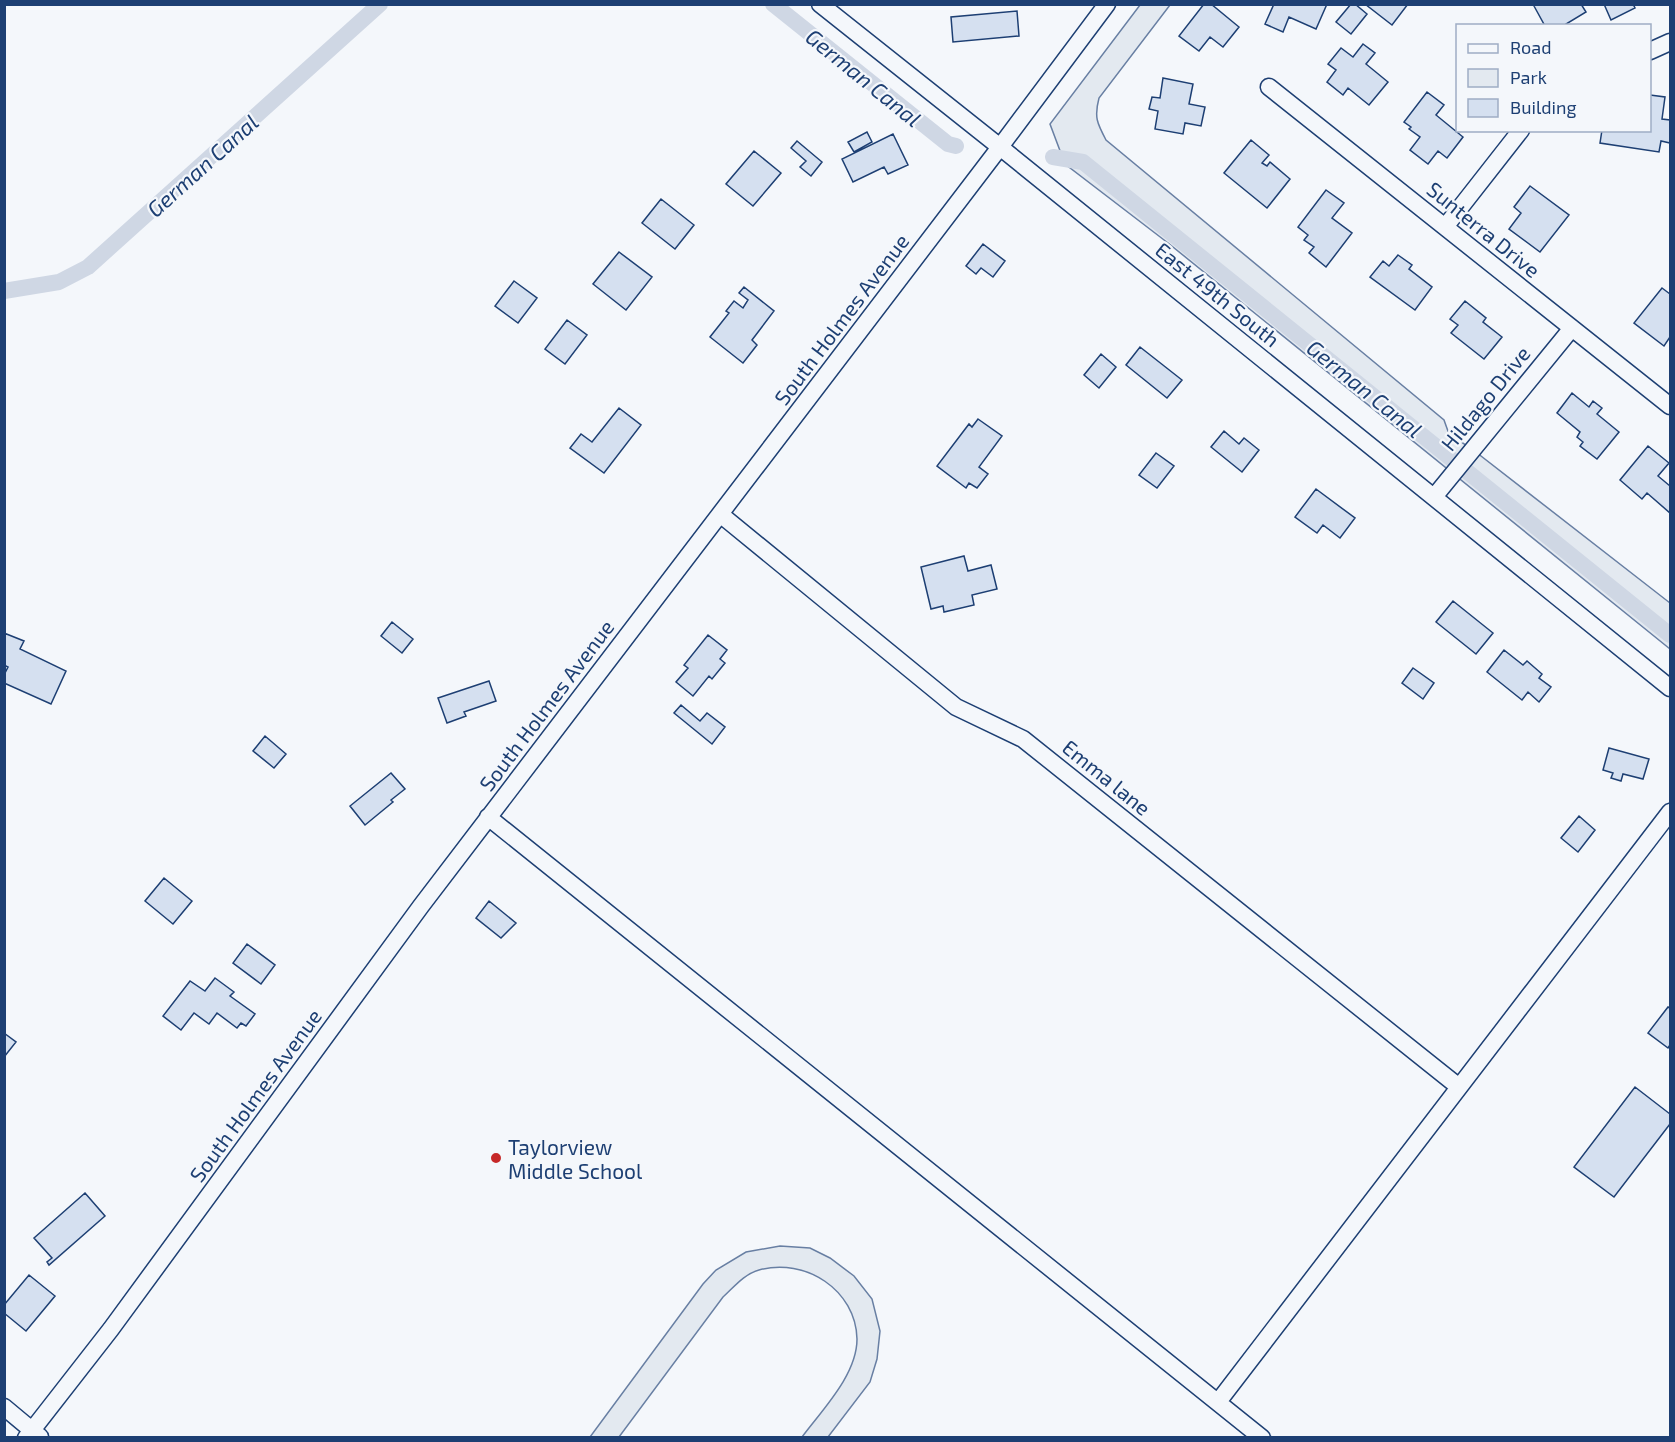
<svg xmlns="http://www.w3.org/2000/svg" width="1675" height="1442" font-family="'Exo 2',sans-serif">
	<style>
		.green { fill: #e3e9f0; stroke: #687fa3; stroke-width: 1.5 }
		.lines { fill: none; stroke-linecap: round; stroke-linejoin: round }
		.canal { stroke: #cfd7e4; stroke-width: 16 }
		.building { fill: #d5e0f0; stroke: #1d3f73; stroke-width: 1.5 }
		.minor-casing { stroke: #1d3f73; stroke-width: 19 }
		.minor { stroke: #f4f7fb; stroke-width: 16 }
		.poi-dot { fill: #c62828; stroke: #f4f7fb; stroke-width: 2 }
		.labels { text-anchor: middle; dominant-baseline: central; stroke-width: 4.5; stroke-linejoin: round; paint-order: stroke }
		.street-label { font-size: 21px; fill: #1d3f73; stroke: #f4f7fb }
		.poi-label { font-size: 21px; fill: #1d3f73; stroke: #f4f7fb; text-anchor: start }
		.water-label { font-size: 22px; font-style: italic; fill: #1d3f73; stroke: #f4f7fb }
	</style>
	<rect width="100%" height="100%" fill="#f4f7fb"/>
	<path class="green" d="M1140,5H1170L1099,98C1094,117 1097,123 1106,140L1444,420L1449,434L1472,449L1670,603V649L1168,243L1065,164L1050,124Z
		M780,1246L810,1248L830,1258L854,1276L872,1299L880,1331L877,1359L870,1382L828,1437H802C822,1410 857,1375 857,1339C856,1290 805,1257 759,1270C744,1274 734,1287 723,1297L619,1437H590L703,1284L716,1270L746,1252Z"/>
	<g class="lines">
		<path class="canal" d="M773,4L948,144L956,146
			M1053,157L1083,162L1670,635
			M4,291L59,282L88,267L380,4"/>
	</g>
	<path class="building" d="M1204,4H1211L1239,27L1223,47L1210,37L1199,51L1179,36Z
		M1274,4H1327L1316,29L1289,17L1283,32L1265,24Z
		M1351,4H1355L1367,14L1351,34L1336,22Z
		M1365,4H1408L1392,25Z
		M1536,4H1581L1586,12L1566,24L1567,26H1545L1534,6Z
		M1604,4H1633L1635,8L1611,20Z
		M1017,11L1019,36L953,42L951,17Z
		M1363,44L1375,53L1366,64L1388,82L1369,105L1348,88L1343,95L1327,82L1336,70L1328,64L1341,48L1353,57Z
		M1163,78L1193,84L1189,104L1205,107L1201,126L1185,123L1183,134L1155,129L1158,111L1149,109L1152,97L1160,98Z
		M1427,92L1444,105L1436,115L1463,137L1447,158L1438,151L1428,164L1410,150L1420,137L1409,129L1411,127L1404,122Z
		M1650,95L1665,97L1662,119L1670,120V143L1661,141L1659,152L1600,143L1602,130H1650Z
		M867,132L872,142L854,152L848,142Z
		M893,134L908,165L888,174L884,167L853,182L842,159Z
		M1251,140L1269,155L1262,163L1267,166L1270,162L1290,179L1267,208L1224,173Z
		M797,141L822,162L811,176L800,167L806,161L791,148Z
		M754,151L781,173L753,206L726,184Z
		M1530,186L1569,215L1540,252L1509,229L1521,213L1514,207Z
		M1326,190L1344,203L1332,218L1352,233L1326,267L1309,253L1314,247L1304,240L1308,235L1298,227Z
		M661,199L694,225L675,249L642,223Z
		M983,244L1005,261L993,277L981,268L976,274L966,266Z
		M619,252L652,277L626,310L593,284Z
		M1398,255L1412,265L1409,269L1432,287L1415,310L1370,277L1383,261L1389,266Z
		M514,281L537,298L518,323L495,306Z
		M744,287L774,311L752,340L757,345L743,363L710,337L729,313L726,311L734,301L743,308L748,300L739,293Z
		M1662,288L1670,294V337L1664,346L1634,323Z
		M1465,301L1486,318L1483,322L1502,337L1484,359L1451,333L1458,325L1450,319Z
		M567,320L587,335L565,364L545,349Z
		M1140,347L1182,380L1167,398L1126,365Z
		M1101,354L1116,367L1099,388L1084,375Z
		M1572,393L1589,407L1593,401L1602,408L1597,414L1619,432L1597,459L1580,446L1583,442L1577,437L1580,432L1557,413Z
		M619,408L641,425L604,473L570,448L581,434L592,442Z
		M978,419L1002,436L979,467L988,474L977,488L969,483L966,488L937,466L969,424L972,427Z
		M1224,431L1239,444L1244,438L1259,450L1242,472L1211,447Z
		M1648,446L1669,463L1658,476L1670,486V513L1647,493L1642,499L1620,480Z
		M1156,453L1174,466L1157,488L1139,475Z
		M1316,489L1355,518L1340,538L1323,525L1317,533L1295,517Z
		M964,556L968,571L991,565L997,589L972,595L974,605L944,612L943,606L931,609L921,567Z
		M1453,601L1493,633L1476,654L1436,622Z
		M392,622L413,639L402,653L381,636Z
		M4,633L24,641L20,649L66,671L51,704L4,683V675L8,667L4,665Z
		M708,635L727,650L720,659L725,663L712,679L709,676L693,696L676,682L688,668L684,665Z
		M1504,650L1523,665L1527,661L1542,674L1539,678L1551,687L1539,702L1528,692L1522,700L1487,672Z
		M1413,668L1434,683L1423,699L1402,683Z
		M489,681L496,701L464,712L466,716L447,723L438,698Z
		M681,705L700,721L707,713L725,727L712,744L674,713Z
		M265,736L286,754L274,768L253,751Z
		M1609,748L1649,759L1643,779L1623,774L1621,781L1611,778L1613,773L1603,770Z
		M391,773L405,789L391,800L393,802L365,825L350,806Z
		M1579,816L1595,830L1578,852L1561,838Z
		M164,878L192,901L173,924L145,901Z
		M489,901L516,923L501,938L476,918Z
		M247,944L275,965L261,984L233,963Z
		M215,978L234,992L230,996L255,1014L246,1026L241,1023L237,1028L217,1013L209,1024L194,1013L181,1030L163,1016L190,981L205,991Z
		M1668,1007L1670,1008V1045L1668,1048L1648,1033Z
		M4,1033L16,1042L4,1057Z
		M1635,1087L1670,1114V1124L1614,1197L1574,1167Z
		M85,1193L105,1216L49,1265L47,1262L52,1258L34,1238Z
		M29,1275L55,1296L26,1331L4,1313V1305Z"/>
	<g class="lines">
		<defs>
			<path id="minor" d="M820,4L1000,147L1670,688
				M1650,51L1670,42
				M1269,87L1670,406
				M1445,227L1521,130
				M1434,497L1572,328
				M720,514L956,707L1023,739L1459,1087
				M488,817L1262,1438
				M1218,1402L1670,812
				M4,1407L40,1437
				M26,1438L111,1329L421,906L1000,147L1107,4"/>
		</defs>
		<use href="#minor" class="minor-casing"/>
		<use href="#minor" class="minor"/>
	</g>
	<circle class="poi-dot" cx="496" cy="1158" r="6"/>
	<g class="labels">
		<g class="street-label">
			<text transform="translate(1484 229) rotate(39)">Sunterra Drive</text>
			<text transform="translate(1218 294) rotate(39)">East 49th South</text>
			<text transform="translate(841 319) rotate(-53)">South Holmes Avenue</text>
			<text transform="translate(1485 398) rotate(-51)">Hildago Drive</text>
			<text transform="translate(546 705) rotate(-53)">South Holmes Avenue</text>
			<text transform="translate(1107 777) rotate(39)">Emma lane</text>
			<text transform="translate(255 1095) rotate(-54)">South Holmes Avenue</text>
		</g>
		<g class="poi-label">
			<text x="508" y="1146">Taylorview<tspan x="508" dy="24">Middle School</tspan></text>
		</g>
		<g class="water-label">
			<text transform="translate(864 77) rotate(39)">German Canal</text>
			<text transform="translate(202 165) rotate(-42)">German Canal</text>
			<text transform="translate(1365 388) rotate(39)">German Canal</text>
		</g>
	</g>
	<rect width="1675" height="1442" fill="none" stroke="#1d3f73" stroke-width="12"/>
	<rect x="1456" y="24" width="195" height="108" fill="#f4f7fb" stroke="#9eadc5" stroke-width="1.5"/>
	<rect x="1468" y="44" width="30" height="9" fill="#f4f7fb" stroke="#9eadc5" stroke-width="1.5"/>
	<text x="1510" y="54" font-size="18" fill="#1d3f73">Road</text>
	<rect x="1468" y="69" width="30" height="18" fill="#e3e9f0" stroke="#9eadc5" stroke-width="1.5"/>
	<text x="1510" y="84" font-size="18" fill="#1d3f73">Park</text>
	<rect x="1468" y="99" width="30" height="18" fill="#d5e0f0" stroke="#9eadc5" stroke-width="1.5"/>
	<text x="1510" y="114" font-size="18" fill="#1d3f73">Building</text>
</svg>
